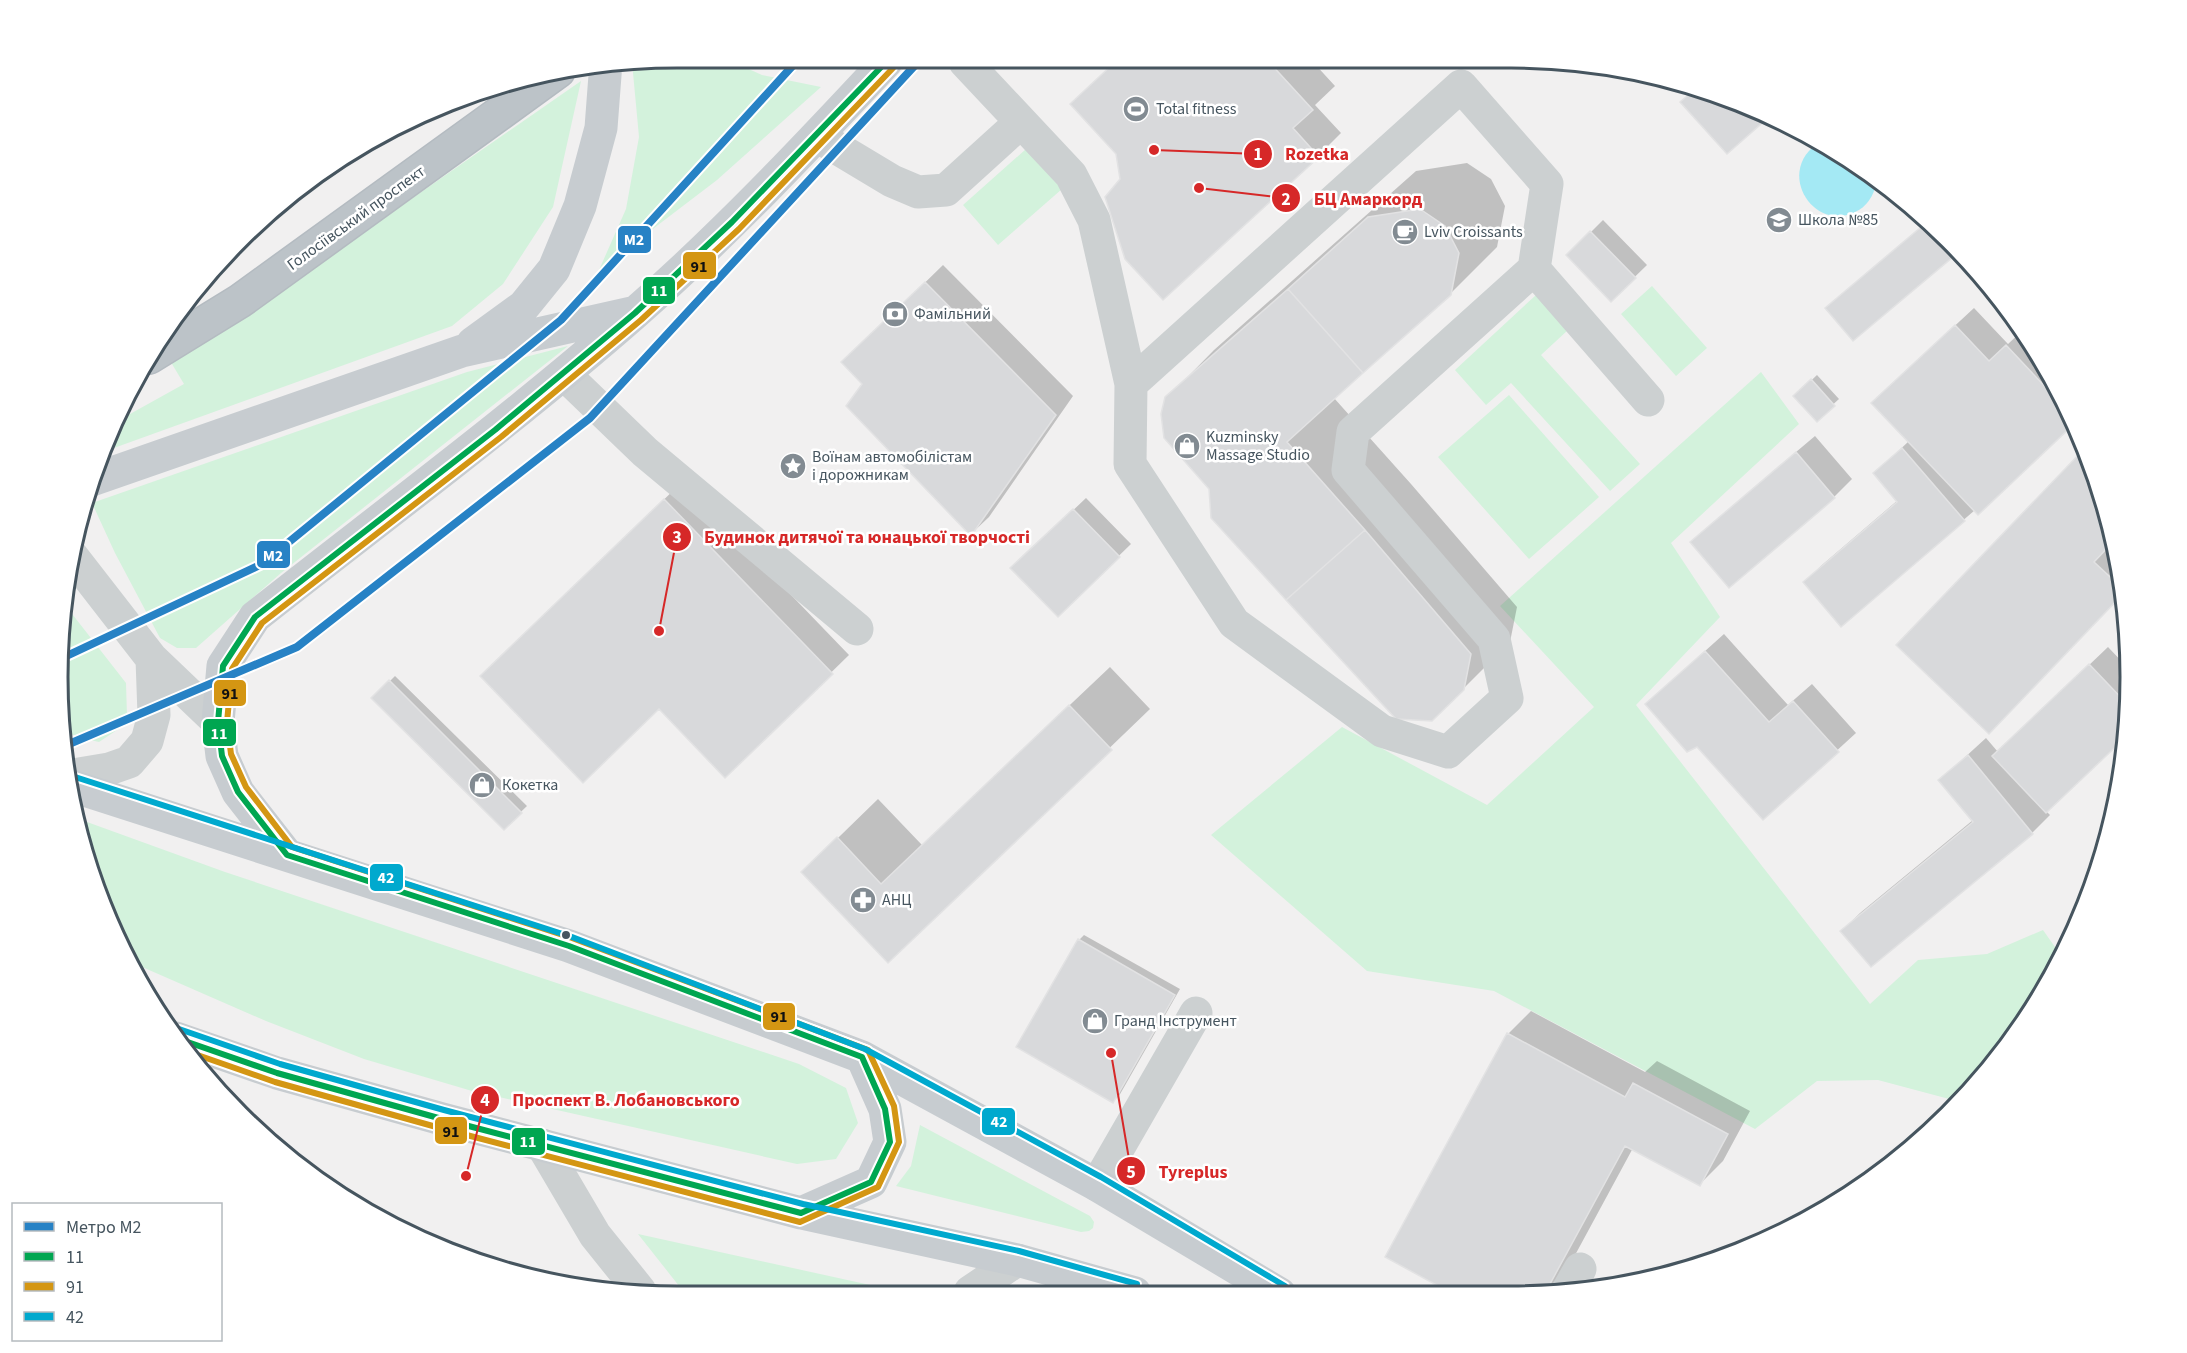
<svg xmlns="http://www.w3.org/2000/svg" width="2187" height="1353" font-family="'Source Sans 3',sans-serif">
	<style>
		.green { fill: #d3f2dc }
		.water { fill: #a4e9f4 }
		.shadow { fill: #0003 }
		.building { fill: #d8d9db; stroke: #e2e2e3; stroke-width: 1.5 }
		.lines { fill: none; stroke-linecap: round; stroke-linejoin: round }
		.highway-casing { stroke: #b4bbc1; stroke-width: 36 }
		.minor { stroke: #ccd0d1; stroke-width: 33 }
		.major { stroke: #c7ccd0; stroke-width: 33 }
		.highway { stroke: #bcc3c8; stroke-width: 33 }
		.bus-1-casing { stroke: #fff; stroke-width: 10 }
		.bus-2-casing { stroke: #fff; stroke-width: 10 }
		.bus-3-casing { stroke: #fff; stroke-width: 10 }
		.bus-1 { stroke: #00a651; stroke-width: 6 }
		.bus-2 { stroke: #d49613; stroke-width: 6 }
		.bus-3 { stroke: #00a9ce; stroke-width: 6 }
		.metro-1-casing { stroke: #fff; stroke-width: 12 }
		.metro-1 { stroke: #2782c5; stroke-width: 8 }
		.bus-dot { fill: #46555f; stroke: #fff; stroke-width: 2 }
		.labels { text-anchor: middle; dominant-baseline: central; stroke-width: 5; stroke-linejoin: round; paint-order: stroke }
		.poi-label { font-size: 16px; fill: #46555f; stroke: #fff; text-anchor: start }
		.street-label { font-size: 16px; fill: #46555f; stroke: #fff }
		.rim { fill: none; stroke: #46555f; stroke-width: 3 }
		.leader { fill: none; stroke: #d62828; stroke-width: 2 }
		.callout-dot { fill: #d62828; stroke: #fff; stroke-width: 2 }
		.mark-label { font-size: 18px; text-anchor: middle; font-weight: bold; fill: #fff }
		.callout-label { font-size: 18px; text-anchor: middle; font-weight: bold; fill: #d62828; stroke: #fff; stroke-width: 5; stroke-linejoin: round; paint-order: stroke }
		.line-badge { stroke: #fff; stroke-width: 2 }
		.badge-label { font-size: 16px; text-anchor: middle; font-weight: bold; fill: #fff }
		.pale-badge-label { font-size: 16px; text-anchor: middle; font-weight: bold; fill: #111 }
	</style>
	<rect width="100%" height="100%" fill="#f1f0f0"/>
	<path class="green" d="M632,62H733L762,75L821,87L717,180L599,270L626,209L639,137Z
		M581,81L553,207L503,284L452,326L100,453L112,424L184,384L169,359L289,284Z
		M1026,149L1062,189L998,245L963,205Z
		M1652,286L1707,348L1676,376L1621,314Z
		M1536,295L1568,330L1541,355L1640,464L1610,491L1511,383L1486,405L1455,370Z
		M568,346L281,573L196,648H177L160,638L115,553L92,503L467,372Z
		M1761,372L1799,424L1671,543L1720,617L1636,705L1870,1004L1918,960L1987,954L2043,930L2062,957L2002,1053L1963,1096L1953,1100L1878,1080L1817,1081L1755,1129L1494,991L1367,971L1211,835L1342,727L1487,805L1594,707L1500,606Z
		M1509,395L1599,497L1529,559L1438,457Z
		M62,601L126,683L127,716L120,728L99,742L77,737L60,729L57,676Z
		M76,818L225,872L799,1064L846,1088L858,1123L836,1159L797,1164L472,1091L364,1059L266,1021L133,963L90,875Z
		M920,1125L1090,1216L1094,1222L1093,1228L1089,1231L1081,1232L896,1186L911,1166Z
		M638,1234L902,1292L683,1291Z"/>
	<path class="water" d="M1817,144L1877,179C1875,192 1870,203 1859,210C1815,236 1775,173 1817,144Z"/>
	<path class="shadow" d="M1115,62H1313L1335,86L1315,105L1341,133L1318,156L1121,180Z
		M1467,163L1491,179L1505,206L1497,247L1450,294L1334,398L1411,484L1517,607L1510,642L1463,689L1211,488L1167,398L1214,350L1416,171Z
		M1603,220L1647,265L1611,300L1580,243Z
		M1927,222L1958,251L1853,339L1827,308Z
		M943,265L1073,396L989,517L971,534L864,384L861,345Z
		M1974,308L2008,344L2022,331L2047,366L2073,423L1978,513L1975,510L1842,625L1805,582L1822,565L1898,500L1875,473L1909,441L1891,385Z
		M1817,375L1839,399L1817,419L1795,396Z
		M1815,436L1852,479L1834,497L1729,586L1692,542L1710,525Z
		M2085,450L2097,477L2124,592L2012,709L1898,645Z
		M682,482L849,655L725,776L659,707L500,659Z
		M1086,498L1131,544L1058,615L1024,557Z
		M1724,634L1788,705L1812,684L1856,733L1763,818L1697,745L1665,687Z
		M2108,647L2127,667L2129,717L2126,735L2046,811L2050,815L2032,833L1842,931L1860,913L1973,820L1940,780L1986,738L1998,752Z
		M1110,667L1150,709L888,961L803,872L878,799L922,845Z
		M395,676L527,806L504,828L373,698Z
		M1084,935L1180,989L1119,1096L1113,1101L1079,940Z
		M1531,1011L1645,1072L1657,1061L1750,1111L1723,1161L1700,1184L1633,1148L1554,1294H1457L1387,1257L1508,1034Z
		M385,1217L407,1226L406,1230Z"/>
	<path class="building" d="M1115,62H1269L1313,110L1293,128L1319,157L1163,300L1125,259L1105,197L1120,179L1116,154L1070,104Z
		M1694,90L1747,104L1769,117L1727,154L1680,102Z
		M1420,209L1445,226L1459,253L1451,295L1363,373L1288,289L1368,217Z
		M1927,222L1959,252L1853,341L1825,308Z
		M1590,231L1636,278L1611,302L1566,255Z
		M925,282L1056,415L971,536L846,406L862,384L841,362Z
		M1288,289L1363,373L1287,442L1365,530L1286,600L1211,518L1209,489L1164,438L1161,414L1165,397Z
		M1955,325L1989,361L2006,345L2066,409L2073,425L1978,515L1871,403Z
		M1811,379L1835,406L1817,422L1793,396Z
		M1902,448L1965,521L1841,627L1803,582L1897,502L1873,473Z
		M2084,449L2097,477L2112,543L2094,562L2123,589L2124,593L1989,734L1896,645Z
		M1796,452L1835,498L1729,588L1690,542Z
		M664,499L833,674L725,778L659,709L583,783L480,676Z
		M1073,509L1120,557L1058,617L1010,568Z
		M1365,530L1471,654L1464,690L1432,721L1396,719L1286,600Z
		M1705,651L1769,722L1793,701L1839,752L1763,820L1697,747L1687,752L1645,704Z
		M2089,664L2128,705L2125,738L2046,813L1992,756Z
		M389,680L522,813L504,830L371,698Z
		M1069,705L1112,750L888,963L801,872L837,837L881,884Z
		M1968,755L2033,834L1871,967L1840,931L1973,822L1938,780Z
		M1078,939L1175,995L1113,1103L1016,1047Z
		M1507,1033L1625,1097L1633,1083L1728,1134L1700,1186L1625,1146L1544,1295L1453,1294L1385,1257Z"/>
	<g class="lines">
		<defs>
			<path id="highway" d="M149,357L240,301L558,71"/>
		</defs>
		<use href="#highway" class="highway-casing"/>
		<path class="minor" d="M965,62L1071,175L1094,220L1131,384L1130,464L1234,623L1382,731L1448,752L1507,698L1494,639L1348,470L1353,432L1534,269
			M817,136L892,181L918,192L946,190L1021,122
			M564,374L645,452L857,629
			M1131,384L1461,86L1547,184L1534,269L1648,400
			M72,556L152,659L218,722
			M67,776L109,769L129,762L147,741L154,715L152,659
			M542,1145L595,1235L640,1291
			M1097,1185L1196,1013
			M970,1292L1017,1260
			M1567,1292L1580,1269"/>
		<path class="major" d="M473,343L524,306L554,269L580,206L601,128L606,62
			M89,481L462,351L631,313
			M69,785L569,946L862,1057L1097,1185L1280,1294
			M287,855L238,792L222,756L218,722L223,666L255,617C383,516 513,420 635,313C724,235 805,149 886,62
			M176,1038L277,1073L442,1119L801,1213L1017,1260L1135,1293
			M801,1213L871,1182L890,1142L885,1109L862,1057"/>
		<use href="#highway" class="highway"/>
		<defs>
			<path id="bus-1" d="M176,1038L277,1073L442,1119L801,1213L871,1182L890,1142L885,1109L862,1057L569,946L287,855L238,792L222,756L218,722L223,666L255,617L495,430L635,313L732,222L886,62"/>
			<path id="bus-2" d="M186,1051L275,1082L440,1128L800,1222L878,1187L899,1142L894,1106L868,1050L572,938L292,847L246,787L231,754L227,722L232,669L262,623L501,437L641,320L739,229L893,68"/>
			<path id="bus-3" d="M72,776L572,937L865,1049L1101,1177L1285,1286
				M179,1029L280,1064L444,1110L803,1204L1019,1251L1137,1284"/>
		</defs>
		<use href="#bus-1" class="bus-1-casing"/>
		<use href="#bus-2" class="bus-2-casing"/>
		<use href="#bus-3" class="bus-3-casing"/>
		<use href="#bus-1" class="bus-1"/>
		<use href="#bus-2" class="bus-2"/>
		<use href="#bus-3" class="bus-3"/>
		<defs>
			<path id="metro-1" d="M58,660L262,564L561,320L796,62
				M62,747L297,647L590,418L918,62"/>
		</defs>
		<use href="#metro-1" class="metro-1-casing"/>
		<use href="#metro-1" class="metro-1"/>
	</g>
	<defs>
		<symbol id="stadium-disc" viewBox="-11 -11 22 22"><circle r="9.5" fill="#828b92" stroke="#fff"/><path d="M0-5a6.5 5 0 1 0 0 10a6.5 5 0 1 0 0-10ZM-3.5-1.8h7v3.6h-7Z" fill="#fff"/></symbol>
		<symbol id="school-disc" viewBox="-11 -11 22 22"><circle r="9.5" fill="#828b92" stroke="#fff"/><path d="M0-5L7-2L0 1L-7-2ZM-4 1L0 2.5L4 1V4Q0 6-4 4Z" fill="#fff"/></symbol>
		<symbol id="cafe-disc" viewBox="-11 -11 22 22"><circle r="9.5" fill="#828b92" stroke="#fff"/><path d="M-5.5-4.5H6V0H3Q3 3.5 0 3.5H-2.5Q-5.5 3.5-5.5 0ZM3-3.2v2h1.7v-2ZM-6 4.5H4V6H-6Z" fill="#fff"/></symbol>
		<symbol id="bank-disc" viewBox="-11 -11 22 22"><circle r="9.5" fill="#828b92" stroke="#fff"/><path d="M-6-4H6V4H-6ZM0-2.3a2.3 2.3 0 1 0 0 4.6a2.3 2.3 0 1 0 0-4.6Z" fill="#fff"/></symbol>
		<symbol id="shop-disc" viewBox="-11 -11 22 22"><circle r="9.5" fill="#828b92" stroke="#fff"/><path d="M-5-2.5h2.3a2.7 3.5 0 0 1 5.4 0H5L5.5 6h-11ZM-1.5-2.5h3a1.5 2.3 0 0 0-3 0Z" fill="#fff"/></symbol>
		<symbol id="sight-disc" viewBox="-11 -11 22 22"><circle r="9.5" fill="#828b92" stroke="#fff"/><path d="M0-6L1.8-2.2L6-1.7L2.9 1.2L3.7 5.4L0 3.3L-3.7 5.4L-2.9 1.2L-6-1.7L-1.8-2.2Z" fill="#fff"/></symbol>
		<symbol id="pharmacy-disc" viewBox="-11 -11 22 22"><circle r="9.5" fill="#828b92" stroke="#fff"/><path d="M-2-6h4v4h4v4h-4v4h-4v-4h-4v-4h4Z" fill="#fff"/></symbol>
	</defs>
	<g fill-rule="evenodd">
		<use href="#stadium-disc" x="1121" y="94" width="30" height="30"/>
		<use href="#school-disc" x="1764" y="205" width="30" height="30"/>
		<use href="#cafe-disc" x="1390" y="217" width="30" height="30"/>
		<use href="#bank-disc" x="880" y="299" width="30" height="30"/>
		<use href="#shop-disc" x="1172" y="431" width="30" height="30"/>
		<use href="#sight-disc" x="778" y="451" width="30" height="30"/>
		<use href="#shop-disc" x="467" y="770" width="30" height="30"/>
		<use href="#pharmacy-disc" x="848" y="885" width="30" height="30"/>
		<use href="#shop-disc" x="1080" y="1006" width="30" height="30"/>
	</g>
	<circle class="bus-dot" cx="566" cy="935" r="5"/>
	<g class="labels">
		<g class="poi-label">
			<text x="1156" y="109">Total fitness</text>
			<text x="1798" y="220">Школа №85</text>
			<text x="1424" y="232">Lviv Croissants</text>
			<text x="914" y="314">Фамільний</text>
			<text x="1206" y="437">Kuzminsky<tspan x="1206" dy="18">Massage Studio</tspan></text>
			<text x="812" y="457">Воїнам автомобілістам<tspan x="812" dy="18">і дорожникам</tspan></text>
			<text x="502" y="785">Кокетка</text>
			<text x="882" y="900">АНЦ</text>
			<text x="1114" y="1021">Гранд Інструмент</text>
		</g>
		<g class="street-label">
			<text transform="translate(356 218) rotate(-36)">Голосіївський проспект</text>
		</g>
	</g>
	<path d="M0 0H2187V1353H0ZM677 68H1511A609 609 0 0 1 2120 677V677A609 609 0 0 1 1511 1286H677A609 609 0 0 1 68 677V677A609 609 0 0 1 677 68Z" fill="#fff" fill-rule="evenodd"/>
	<path class="rim" d="M677 68H1511A609 609 0 0 1 2120 677V677A609 609 0 0 1 1511 1286H677A609 609 0 0 1 68 677V677A609 609 0 0 1 677 68Z"/>
	<path class="leader" d="M1154 150L1258 154M1199 188L1286 198M659 631L677 537M466 1176L485 1100M1111 1053L1131 1171"/>
	<g class="callout-dot">
		<circle cx="1154" cy="150" r="6"/>
		<circle cx="1199" cy="188" r="6"/>
		<circle cx="659" cy="631" r="6"/>
		<circle cx="466" cy="1176" r="6"/>
		<circle cx="1111" cy="1053" r="6"/>
		<circle cx="1258" cy="154" r="15"/>
		<circle cx="1286" cy="198" r="15"/>
		<circle cx="677" cy="537" r="15"/>
		<circle cx="485" cy="1100" r="15"/>
		<circle cx="1131" cy="1171" r="15"/>
	</g>
	<g class="mark-label">
		<text x="1258" y="160">1</text>
		<text x="1286" y="205">2</text>
		<text x="677" y="543">3</text>
		<text x="485" y="1106">4</text>
		<text x="1131" y="1178">5</text>
	</g>
	<g class="callout-label">
		<text x="1317" y="160">Rozetka</text>
		<text x="1368" y="205">БЦ Амаркорд</text>
		<text x="867" y="543">Будинок дитячої та юнацької творчості</text>
		<text x="626" y="1106">Проспект В. Лобановського</text>
		<text x="1193" y="1178">Tyreplus</text>
	</g>
	<g class="line-badge">
		<rect x="617" y="225" width="35" height="29" rx="6" fill="#2782c5"/>
		<rect x="682" y="251" width="35" height="29" rx="6" fill="#d49613"/>
		<rect x="642" y="276" width="34" height="29" rx="6" fill="#00a651"/>
		<rect x="256" y="540" width="35" height="29" rx="6" fill="#2782c5"/>
		<rect x="213" y="679" width="34" height="28" rx="6" fill="#d49613"/>
		<rect x="202" y="718" width="35" height="29" rx="6" fill="#00a651"/>
		<rect x="369" y="863" width="35" height="29" rx="6" fill="#00a9ce"/>
		<rect x="762" y="1002" width="34" height="29" rx="6" fill="#d49613"/>
		<rect x="981" y="1107" width="35" height="29" rx="6" fill="#00a9ce"/>
		<rect x="434" y="1116" width="34" height="29" rx="6" fill="#d49613"/>
		<rect x="511" y="1127" width="35" height="29" rx="6" fill="#00a651"/>
	</g>
	<g class="badge-label">
		<text x="634" y="245">M2</text>
		<text x="659" y="296">11</text>
		<text x="273" y="561">M2</text>
		<text x="219" y="739">11</text>
		<text x="386" y="883">42</text>
		<text x="999" y="1127">42</text>
		<text x="528" y="1147">11</text>
	</g>
	<g class="pale-badge-label">
		<text x="699" y="272">91</text>
		<text x="230" y="699">91</text>
		<text x="779" y="1022">91</text>
		<text x="451" y="1137">91</text>
	</g>
	<rect x="12" y="1203" width="210" height="138" fill="#ffffff" stroke="#b5bbbf" stroke-width="1.5"/>
	<rect x="24" y="1222" width="30" height="9" fill="#2782c5" stroke="#b5bbbf" stroke-width="1.5"/>
	<text x="66" y="1233" font-size="18" fill="#46555f">Метро M2</text>
	<rect x="24" y="1252" width="30" height="9" fill="#00a651" stroke="#b5bbbf" stroke-width="1.5"/>
	<text x="66" y="1263" font-size="18" fill="#46555f">11</text>
	<rect x="24" y="1282" width="30" height="9" fill="#d49613" stroke="#b5bbbf" stroke-width="1.5"/>
	<text x="66" y="1293" font-size="18" fill="#46555f">91</text>
	<rect x="24" y="1312" width="30" height="9" fill="#00a9ce" stroke="#b5bbbf" stroke-width="1.5"/>
	<text x="66" y="1323" font-size="18" fill="#46555f">42</text>
</svg>
